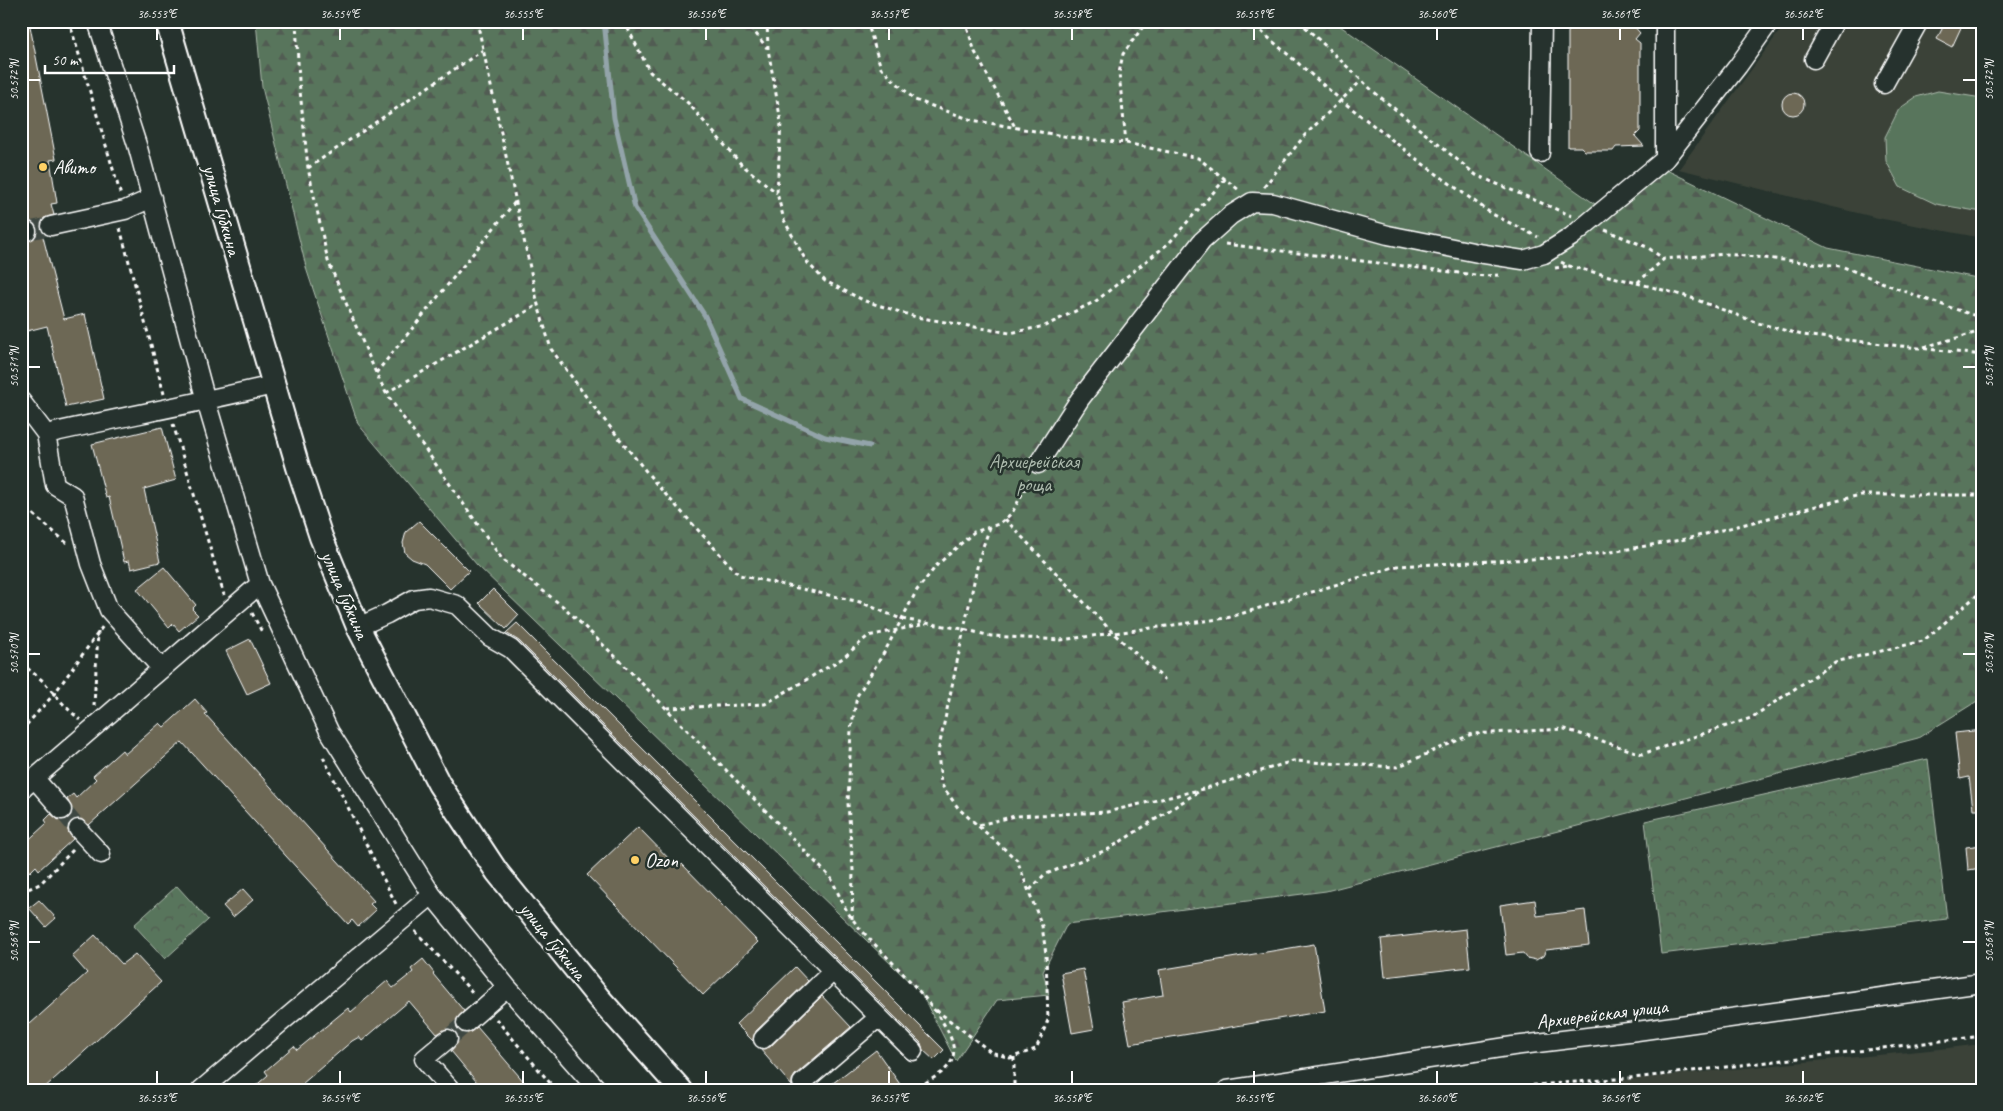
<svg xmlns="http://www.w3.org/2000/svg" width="2003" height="1111" font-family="Caveat,sans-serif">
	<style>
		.built { fill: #3b4339 }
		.green { fill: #59755b; stroke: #acbaad }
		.forest { fill: url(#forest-firs); stroke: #acbaad }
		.park { fill: url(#park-crowns); stroke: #acbaad }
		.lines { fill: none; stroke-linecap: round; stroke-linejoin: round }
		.stream { stroke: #93a4aa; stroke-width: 5 }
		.building { fill: #6d6855; stroke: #fff }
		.minor-tunnel { stroke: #3c4742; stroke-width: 18; stroke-dasharray: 18 9; stroke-linecap: butt }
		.minor-casing { stroke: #fff; stroke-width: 21 }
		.major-casing { stroke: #fff; stroke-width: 26 }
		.path { stroke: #fff; stroke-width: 3; stroke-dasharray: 4 4; stroke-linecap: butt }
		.minor { stroke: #26332d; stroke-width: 18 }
		.major { stroke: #26332d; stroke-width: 22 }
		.ticks { fill: none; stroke: #fff; stroke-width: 2 }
		.poi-dot { fill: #ffd166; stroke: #26332d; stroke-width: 2 }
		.labels { text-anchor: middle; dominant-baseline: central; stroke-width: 5; stroke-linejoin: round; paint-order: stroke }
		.poi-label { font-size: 20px; fill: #fff; stroke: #26332d; text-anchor: start }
		.street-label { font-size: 20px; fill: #fff; stroke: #26332d }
		.park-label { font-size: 20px; fill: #acbaad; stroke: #26332d }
		.neatline { fill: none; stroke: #fff; stroke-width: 2 }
		.ticks-label { font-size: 12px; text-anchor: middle; fill: #fff }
	</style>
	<defs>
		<pattern id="forest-firs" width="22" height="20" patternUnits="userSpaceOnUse" patternTransform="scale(1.25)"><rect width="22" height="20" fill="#59755b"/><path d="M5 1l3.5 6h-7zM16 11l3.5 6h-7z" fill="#515c52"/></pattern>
		<pattern id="park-crowns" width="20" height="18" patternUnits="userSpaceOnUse" patternTransform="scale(1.25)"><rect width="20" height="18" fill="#59755b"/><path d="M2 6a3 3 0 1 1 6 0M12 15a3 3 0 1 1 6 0" fill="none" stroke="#515c52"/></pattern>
	</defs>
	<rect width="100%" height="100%" fill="#26332d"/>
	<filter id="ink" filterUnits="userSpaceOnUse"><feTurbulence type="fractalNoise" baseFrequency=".02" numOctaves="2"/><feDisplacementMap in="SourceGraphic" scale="10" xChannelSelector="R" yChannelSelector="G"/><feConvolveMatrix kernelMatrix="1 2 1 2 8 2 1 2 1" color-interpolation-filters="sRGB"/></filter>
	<g filter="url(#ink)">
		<path class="built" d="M1787,21H1982V238L1878,218L1679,169Z
			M1982,1044V1090H1518L1940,1049Z"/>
		<path class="green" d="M1938,91L1982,98V212L1936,204L1900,187L1886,161L1885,137L1899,109L1916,97Z"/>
		<path class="forest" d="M256,21H1333L1595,204L1652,163L1828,248L1982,279V698L1918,738L1326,891L1067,924L1043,972L1049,995L997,1000L956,1061L921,993L477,565L358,424L307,271L262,87Z"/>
		<path class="park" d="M1928,759L1947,919L1661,954L1645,821Z
			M177,886L208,920L165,959L134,925Z"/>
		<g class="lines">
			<path class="stream" d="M604,21L614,118L635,208L705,316L742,399L825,437L870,446"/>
		</g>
		<path class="building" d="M21,21H29L56,159L50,160L57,203L51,204L54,215L44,218L41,223V229L64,319L85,314L104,399L66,407L47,326L27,331L21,307V243L35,238L37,233V227L34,223L29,221L21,222Z
			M1598,21H1614L1616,24H1632L1640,33L1635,39L1640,43V131L1635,136L1644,146L1616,147L1613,151H1585L1581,147H1568V32L1576,24L1595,25Z
			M1946,21H1964L1952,47L1937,39Z
			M1782 104a11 11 0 1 1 22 0a11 11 0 1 1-22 0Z
			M162,427L176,480L144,489L160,562L131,569L129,561L124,562L109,497L106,498L92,444Z
			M419,521L469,571L450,589L425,564L412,559L405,553L403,543L406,532Z
			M164,567L196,605L192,609L198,615L179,631L173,624L169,628L137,589Z
			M493,589L519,615L506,629L479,603Z
			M517,623L944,1050L934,1060L923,1050L921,1043L519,641L506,633Z
			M250,639L271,683L247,694L226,651Z
			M195,699L207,713L205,714L374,901L370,904L376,910L358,927L352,920L348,924L182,742L89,825L81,819L71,821L68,825V831L73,839L39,870L36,866L30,872L21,863V847L47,823L45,820L51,814L59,820L69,818L72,814V808L67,799L73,794L76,798L96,779L93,776L122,750L125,754L160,723L164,727Z
			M1982,730V809H1973L1969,777L1960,779L1955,733Z
			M638,827L678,868L682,864L758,942L703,995L587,875Z
			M1982,845V868L1968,870L1966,847Z
			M243,889L253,900L233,917L223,906Z
			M39,900L56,918L46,927L29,908Z
			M1535,900L1537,916L1585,910L1589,945L1546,950L1543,956L1536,960L1527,958L1523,953L1506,955L1500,905Z
			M1466,929L1470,967L1385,977L1381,939Z
			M95,935L122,964L135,954L161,982L42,1090H21V1014L30,1024L87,973L72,956Z
			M1314,944L1325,1011L1130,1044L1122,1002L1163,995L1159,970Z
			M423,959L434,973L433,974L464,1011L456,1020L458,1030L462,1033H468L477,1027L531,1090H491L485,1083L481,1087L451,1051L458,1042V1037L456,1032L447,1029L437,1034L409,1001L362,1041L359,1037L352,1041L295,1090H251L268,1075L265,1071L294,1046L297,1050L348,1008L351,1012L387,981L393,988L413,972L411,969Z
			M795,967L808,981L756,1031L753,1041L736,1024Z
			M1083,969L1094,1029L1072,1033L1061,973Z
			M822,996L851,1027L795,1075L792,1080V1086L760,1049L770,1047Z
			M876,1050L904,1090H824Z"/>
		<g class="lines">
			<path class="minor-tunnel" d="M27,231L51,226
				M62,810L78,829
				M448,1039L466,1023"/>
			<defs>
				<path id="minor" d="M97,21L138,148L206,401L260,584L329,731L432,895L507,987L598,1090
					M1665,21V159
					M1814,59L1835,21
					M1884,84L1919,21
					M1540,153L1542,21
					M51,226L125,210L152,198
					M21,233L27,231
					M21,401L46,434C122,417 198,403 273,385
					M46,434L55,485L73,496L91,564L109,610L161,668
					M1038,464L1080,399L1202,241L1231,215L1252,202L1273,203L1388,235L1478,253L1523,260L1544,254L1571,237L1665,159L1738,66L1770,21
					M358,627L387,614L414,599L429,597L457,605L490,637L511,649L913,1051
					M35,779L62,810
					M21,790L260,584
					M78,829L101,854
					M466,1023L507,987
					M448,1039L424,1059L451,1090
					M763,1039L833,971
					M802,1083L879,1017
					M201,1090L432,895
					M1227,1090L1513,1046L1637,1031L1982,983"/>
				<path id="major" d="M167,21L298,467L321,537L358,627L439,784L497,872L598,997L681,1090"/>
			</defs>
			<use href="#minor" class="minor-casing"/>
			<use href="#major" class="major-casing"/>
			<path class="path" d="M60,21L71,27L82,24
				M69,21L121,196
				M296,21L299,81L308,168L328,261L376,373L386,393L502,559L565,608L623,664L831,878C838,892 844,909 854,921C873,948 967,1025 952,1060C947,1072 931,1079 920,1086L921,1090
				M477,21L538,305L551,349L593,406L658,486L739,575L860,602L901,619L963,629L991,636L1061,640L1227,618L1397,566L1570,557L1611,552L1686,539L1860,495H1982
				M624,21L650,72L688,103L741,164L777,193
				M746,21L767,48
				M767,21L768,49L781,122L777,193L784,220L806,261L825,281L865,301L916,317L1010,333L1045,326L1096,301L1169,243L1226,178
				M867,21L881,68L915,100L972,120L1069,137L1126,143L1198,158L1239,190
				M965,21L975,52L1015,127
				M1249,21L1342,101L1423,164L1492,214L1538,237
				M1299,21L1374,92L1476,175L1572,216
				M1126,143L1119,73L1123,54L1147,21
				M308,168L483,50
				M1264,187L1305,135L1361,81
				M120,228L164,394
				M1605,230L1647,247L1664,259
				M1225,244L1484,276L1499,275
				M1561,262L1569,266L1637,283L1664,259L1726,254L1841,266L1919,297L1982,318
				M1555,268L1569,266
				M1637,283L1689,297L1758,323L1802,335L1982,355
				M1924,347L1982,331
				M376,373L515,202
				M386,393L538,305
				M173,424L224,595
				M21,504L68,544
				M1005,519L1112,632L1165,680
				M252,613L262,632
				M21,663L43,681L66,707L80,720
				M94,706L98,632
				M667,708L765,704L843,658L868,636L926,624
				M21,731L54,694L103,626
				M323,757L396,904
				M979,825L1015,816L1107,812L1203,789L1293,761L1397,767L1472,734L1565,729L1642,754L1751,718L1835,662L1923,641L1982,591
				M1030,890L1044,875L1109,849L1201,790
				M21,892L40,884L74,849
				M852,919L853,870L848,804L851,729L857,696L885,651L917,590L937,565L974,532L999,524L1012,513L1031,477
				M415,931L474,994
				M936,1010L991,1052L1010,1058L1036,1049L1048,1020L1046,954L1042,926L1017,860L959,809L941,784L938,752L979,558L990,527
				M496,1019L556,1090
				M1014,1057V1090
				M1469,1090L1643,1077L1982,1036"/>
			<use href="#minor" class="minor"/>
			<use href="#major" class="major"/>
		</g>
	</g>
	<path class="ticks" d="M157,28V40M340,28V40M523,28V40M706,28V40M889,28V40M1072,28V40M1254,28V40M1437,28V40M1620,28V40M1803,28V40M28,80H40M1963,80H1976M28,367H40M1963,367H1976M28,654H40M1963,654H1976M28,942H40M1963,942H1976M157,1071V1084M340,1071V1084M523,1071V1084M706,1071V1084M889,1071V1084M1072,1071V1084M1254,1071V1084M1437,1071V1084M1620,1071V1084M1803,1071V1084"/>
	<g class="poi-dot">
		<circle cx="43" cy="167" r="5"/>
		<circle cx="635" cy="860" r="5"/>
	</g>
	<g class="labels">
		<g class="poi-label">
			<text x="53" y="167">Авито</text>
			<text x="645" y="860">Ozon</text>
		</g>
		<g class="street-label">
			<text transform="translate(222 210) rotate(74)">улица Губкина</text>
			<text transform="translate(345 595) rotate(67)">улица Губкина</text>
			<text transform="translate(553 941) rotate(51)">улица Губкина</text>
			<text transform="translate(1602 1014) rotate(-7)">Архиерейская улица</text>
		</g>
		<g class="park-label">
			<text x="1034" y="461">Архиерейская<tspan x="1034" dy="23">роща</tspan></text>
		</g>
	</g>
	<rect width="2003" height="1111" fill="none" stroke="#26332d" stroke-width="55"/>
	<path d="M45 65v8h129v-8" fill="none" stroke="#ffffff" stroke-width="2.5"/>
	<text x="52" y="65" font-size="15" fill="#ffffff" stroke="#26332d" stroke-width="4" paint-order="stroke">50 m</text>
	<rect x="28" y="28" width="1948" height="1056" class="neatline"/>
	<g class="ticks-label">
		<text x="157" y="18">36.553°E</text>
		<text x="340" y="18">36.554°E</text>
		<text x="523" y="18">36.555°E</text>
		<text x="706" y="18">36.556°E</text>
		<text x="889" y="18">36.557°E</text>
		<text x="1072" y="18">36.558°E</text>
		<text x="1254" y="18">36.559°E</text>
		<text x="1437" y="18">36.560°E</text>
		<text x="1620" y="18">36.561°E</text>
		<text x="1803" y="18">36.562°E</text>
		<text transform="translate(14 80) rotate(-90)" y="4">50.572°N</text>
		<text transform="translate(1989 80) rotate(-90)" y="4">50.572°N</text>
		<text transform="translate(14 367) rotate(-90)" y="4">50.571°N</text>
		<text transform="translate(1989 367) rotate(-90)" y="4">50.571°N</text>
		<text transform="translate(14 654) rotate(-90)" y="4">50.570°N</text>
		<text transform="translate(1989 654) rotate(-90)" y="4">50.570°N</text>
		<text transform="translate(14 942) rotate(-90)" y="4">50.569°N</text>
		<text transform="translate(1989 942) rotate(-90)" y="4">50.569°N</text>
		<text x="157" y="1102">36.553°E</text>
		<text x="340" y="1102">36.554°E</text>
		<text x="523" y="1102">36.555°E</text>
		<text x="706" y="1102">36.556°E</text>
		<text x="889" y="1102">36.557°E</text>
		<text x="1072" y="1102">36.558°E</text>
		<text x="1254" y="1102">36.559°E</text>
		<text x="1437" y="1102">36.560°E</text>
		<text x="1620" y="1102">36.561°E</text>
		<text x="1803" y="1102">36.562°E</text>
	</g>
</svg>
